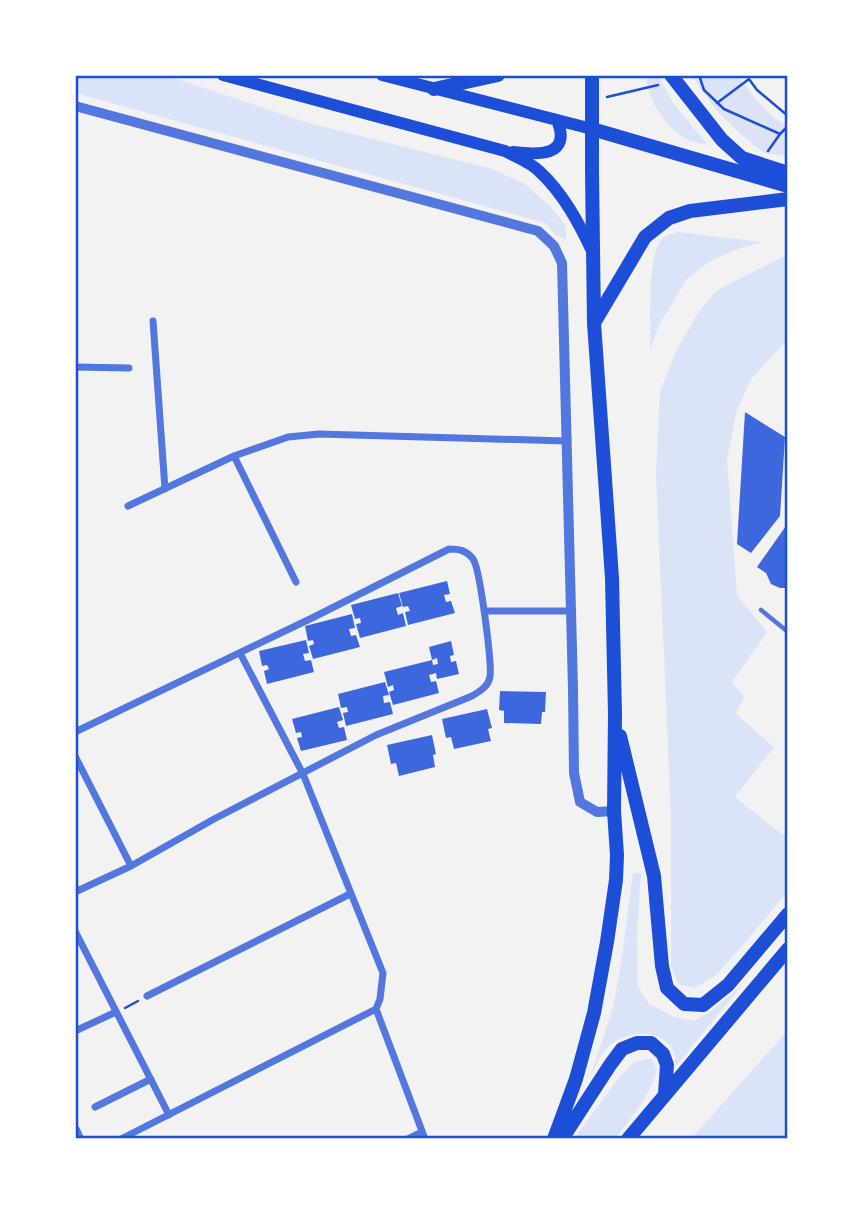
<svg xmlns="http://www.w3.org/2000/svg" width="863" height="1214" font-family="'Open Sans',sans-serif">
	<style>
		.green { fill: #dbe4f7 }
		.building { fill: #3d67dc }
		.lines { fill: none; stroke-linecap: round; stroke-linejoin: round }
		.path { stroke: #1d4ed8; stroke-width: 2.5 }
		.service { stroke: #5277de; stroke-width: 4.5 }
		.minor { stroke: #5277de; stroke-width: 7 }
		.tertiary { stroke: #5277de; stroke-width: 10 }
		.secondary { stroke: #1d4ed8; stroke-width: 12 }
		.primary { stroke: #1d4ed8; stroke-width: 14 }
		.neatline { fill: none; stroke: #1d4ed8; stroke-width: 2.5 }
	</style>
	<rect width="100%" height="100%" fill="#f2f2f2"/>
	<path class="green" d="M75,75H165L309,123L489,168L524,183L550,206L566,226V240L556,235L545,223L75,93Z
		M646,75H658L673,103L708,145C701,143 692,142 686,139C665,127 647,99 646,75Z
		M691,75H737C750,91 769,119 788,125V156L764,153L737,131L717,111Z
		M678,232L762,242L734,250L709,262L687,279L658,327L650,350C651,327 646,253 663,238C666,235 674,233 678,232Z
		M788,254V339L751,379L737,410L727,459L737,595L767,632L732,682L744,696L736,714L774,747L735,797L788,839V891L743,945L716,975L695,988L678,984L671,966V817L656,475L660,391L677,349L698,313L716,291Z
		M633,873H641L637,937L638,987L649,1004L674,1017L694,1021L710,1012L743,984L676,1066C675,1061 675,1054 673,1050C659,1026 621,1031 605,1050C598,1058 594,1070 589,1079C599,1050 610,1022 616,991C624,952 627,912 633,873Z
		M788,1030V1139H691Z
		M652,1059L657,1070C649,1097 632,1118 614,1139H574L618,1079L635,1061Z"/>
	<path class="building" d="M745,412L785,437L780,516L751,553L737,544Z
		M788,523V588H780L771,584L766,573L757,567Z
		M447,581L450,594L444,595L446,602L451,601L455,613L408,625L405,612L410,611L408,606L403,607L399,593Z
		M398,593L402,606L396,608L398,615L403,613L406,626L360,638L356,624L361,623L360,618L355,619L351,605Z
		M352,614L355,628L349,629L351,636L356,635L360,647L313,659L309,646L314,644L313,640L308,641L305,626Z
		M306,640L309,653L303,654L305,661L311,660L314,672L267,684L264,671L269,669L267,665L262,666L259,651Z
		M451,641L454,655L450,656L451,662L456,661L459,674L437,679L436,673L429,675L431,682L436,681L439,693L393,705L389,692L394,690L393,685L388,687L384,672L432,660L433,665L438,664L437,658L432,660L429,647Z
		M385,682L389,695L383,696L384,703L390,702L393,714L346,726L343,713L348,712L347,707L341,708L338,694Z
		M500,691L546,692L545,712H542L541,724L504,723V711L499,710Z
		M339,707L343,720L337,722L339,728L344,727L347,740L301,751L297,738L302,737L301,732L296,733L292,719Z
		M487,709L492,728L488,729L491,741L454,749L451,737L446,738L442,719Z
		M432,735L436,754L433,755L435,767L399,776L396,763L391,764L387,745Z"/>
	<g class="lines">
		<path class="path" d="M699,75L704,90L724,109L780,134
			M607,97L658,85
			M717,103L749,79L757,90L788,116
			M768,151L780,134L788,126
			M125,1008L138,1001"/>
		<path class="service" d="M761,610L788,632"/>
		<path class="minor" d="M153,321L165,489
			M75,367L129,368
			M234,456L296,582
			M128,506L234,456L288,437L319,434L566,441
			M485,611H570
			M240,653L303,774L383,973L380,999L376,1009L425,1139
			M75,732L314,617L449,549C459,549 466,550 473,559C480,568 492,663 490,677C488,687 480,691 472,696L376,735L214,819L131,866L75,892
			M75,756L131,866
			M75,931L169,1115
			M147,996L350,894
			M75,1031L116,1012
			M95,1107L151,1079
			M121,1139L376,1009
			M408,1139L422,1132"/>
		<path class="tertiary" d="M75,106L538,231L554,246L562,263L573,689L574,773L580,802L597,812L614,811
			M75,1130L79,1139"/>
		<path class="secondary" d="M223,75L505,151C516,157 530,162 539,171C563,193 579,223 593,253
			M382,75L592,129
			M513,152C538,155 572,157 557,120"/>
		<path class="primary" d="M671,75L722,140L742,158L788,173
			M434,89L498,75
			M592,129L788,186
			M594,323L645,237L669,218L690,211L788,199
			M620,736L654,876L662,966L667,988L684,1004L703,1005L728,985L788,914
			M554,1139L576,1079L594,1013L607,942L616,880L617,855L614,811L615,714L612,578L594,323L592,171V75
			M562,1139L610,1065L622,1049L637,1043H651L663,1054L667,1065L665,1094
			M628,1139L788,949"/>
	</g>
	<rect width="863" height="1214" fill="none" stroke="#ffffff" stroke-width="154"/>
	<rect x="77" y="77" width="709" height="1060" class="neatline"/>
</svg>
